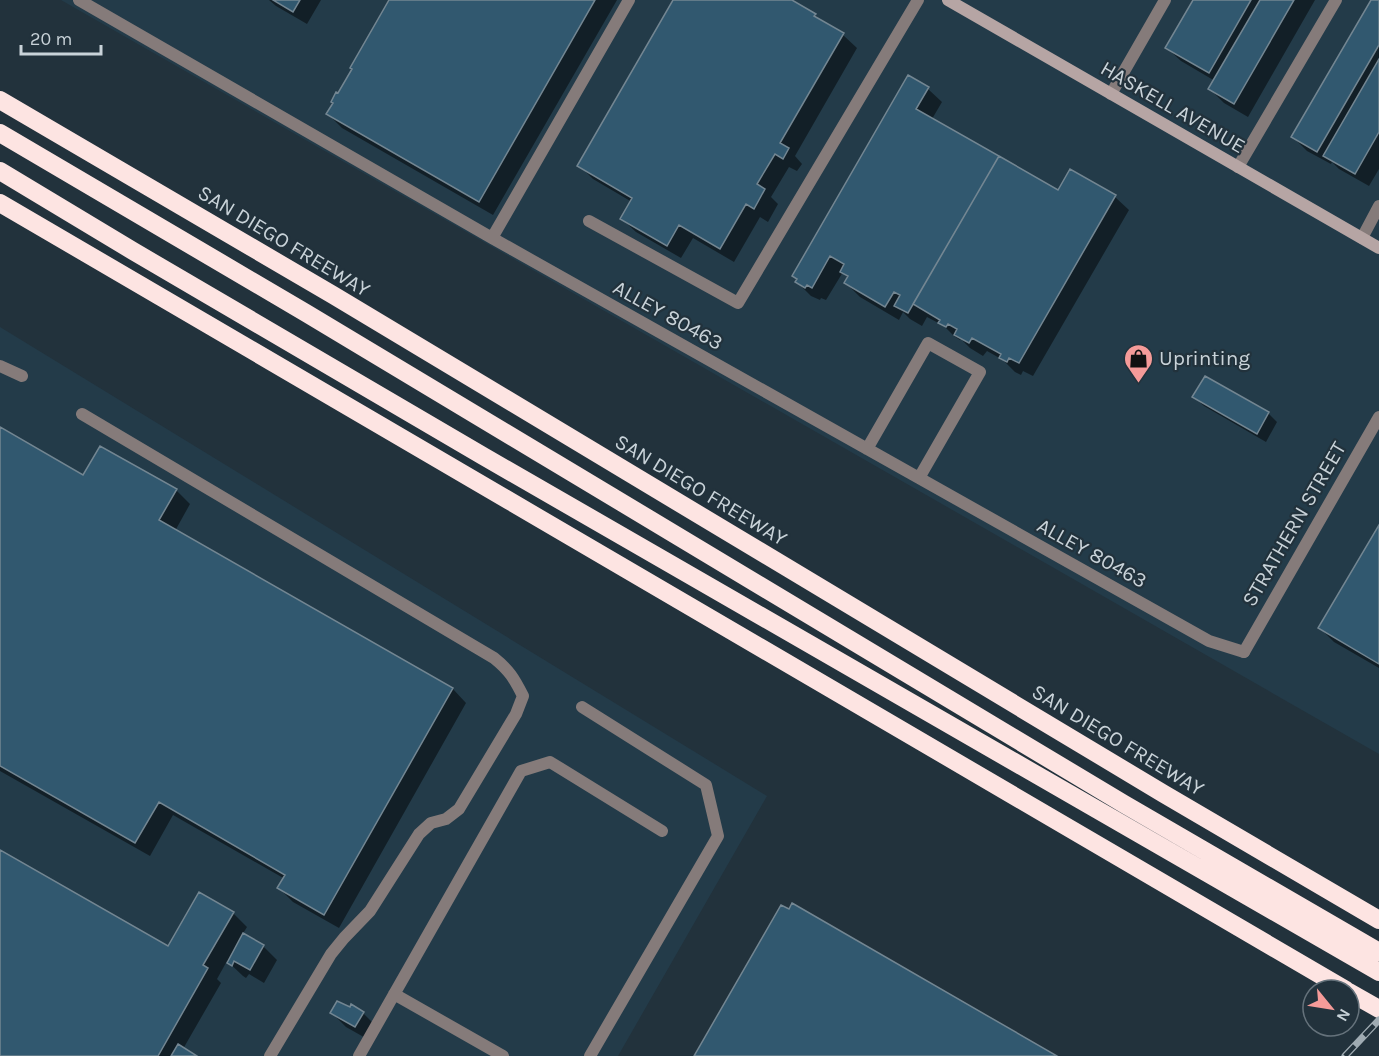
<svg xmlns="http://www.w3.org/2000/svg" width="1379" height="1056" font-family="Karla,sans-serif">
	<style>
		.built { fill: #233b49 }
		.shadow { fill: #0007 }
		.building { fill: #31586f; stroke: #738692; stroke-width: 1.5 }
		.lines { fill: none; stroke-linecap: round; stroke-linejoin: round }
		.lane { stroke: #857b7a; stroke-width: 12 }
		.street { stroke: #857b7a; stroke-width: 12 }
		.secondary { stroke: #b6a5a4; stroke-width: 12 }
		.highway { stroke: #fde4e2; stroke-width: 18 }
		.rail-casing { stroke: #9fabb2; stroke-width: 7 }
		.rail { stroke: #22323c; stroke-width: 4.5; stroke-dasharray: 14; stroke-linecap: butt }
		.labels { text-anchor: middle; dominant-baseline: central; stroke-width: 4.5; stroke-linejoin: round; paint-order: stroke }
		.street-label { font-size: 21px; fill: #c9d3d9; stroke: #22323c }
		.poi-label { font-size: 21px; fill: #c9d3d9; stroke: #22323c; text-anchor: start }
	</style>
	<rect width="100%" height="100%" fill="#22323c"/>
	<path class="built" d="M61,0H1379V754Z
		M0,327L767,796L618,1056H0Z"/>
	<path class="shadow" d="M269,0H321L307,24L276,6Z
		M391,0H617L493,215L342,128L328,114Z
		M674,0H789L815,15L823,23L843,35L857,48L795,156L802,164L797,171L789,167L771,197L778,204L768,222L760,217L734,262L693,238L681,258L636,232L622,219L632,202L593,179L579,165Z
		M1194,0H1315L1248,117L1224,103L1210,89L1215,81L1181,61L1167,48Z
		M1373,0H1379V169L1369,186L1339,169L1332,162L1331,164L1307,151L1293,137Z
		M928,89L942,102L932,119L1059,192L1115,197L1129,210L1033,376L1023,371L1021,375L1015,372L1003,360L987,351L983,356L970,348L961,339L960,340L954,336L944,326L927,317L922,326L910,319L903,312L899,320L860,297L846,283L849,278L843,272L826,300L821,298L820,300L811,296L797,282Z
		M1194,397L1268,413L1277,422L1266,442L1204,406Z
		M0,428L84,477L176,490L190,504L175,531L453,689L466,703L339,928L293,902L279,888L285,879L173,815L150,856L0,771Z
		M1379,528V668L1334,642L1320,628Z
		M0,852L169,948L233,913L247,927L242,935L263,946L277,960L264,983L249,974L246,978L243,976L227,961L217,979L221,983L183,1049L194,1056H0Z
		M332,1013H363L377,1027L369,1040L346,1027Z"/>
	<path class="building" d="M273,0H300L293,12Z
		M389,0H595L479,202L326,114L333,103L331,102L336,92L338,93L352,69L350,68Z
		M673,0H792L816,14L814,16L844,33L780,143L789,148L783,159L775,154L757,184L765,189L754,209L746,204L720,249L679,225L667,246L620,219L632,198L577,166Z
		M1193,0H1251L1209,73L1165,48Z
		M1260,0H1294L1234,104L1208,89Z
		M1371,0H1379V45L1317,152L1291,137Z
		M1379,59V132L1355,174L1323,156Z
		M908,75L929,87L916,109L999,156L908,313L894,306L900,295L894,292L885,307L844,283L848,276L840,272L844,264L830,256L812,288L807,285L805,288L795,282L797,279L792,276Z
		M999,156L1058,190L1070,169L1116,195L1019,363L1009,358L1007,362L999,358L1001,354L972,338L969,343L954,335L957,329L948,324L946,327L938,323L940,320L913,304Z
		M1205,376L1269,412L1257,434L1192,397Z
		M0,427L83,475L100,446L177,489L159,520L453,688L324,915L277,888L285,875L159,802L135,843L0,766Z
		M1379,525V664L1318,628Z
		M0,850L168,946L199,892L234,912L203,965L208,968L158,1056H0Z
		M792,903L1057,1056H694L781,905L789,909Z
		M243,933L264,945L250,970L234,961L232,966L227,963Z
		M337,1001L350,1007L351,1004L364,1012L355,1027L330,1013Z
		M178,1044L197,1056H171Z"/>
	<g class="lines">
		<path class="lane" d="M79,0L492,238L1209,641L1244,652
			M1111,94L1165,0
			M1238,167L1336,0
			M589,221L738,303L918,0
			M492,238L629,0
			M1362,238L1379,206
			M0,366L22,376
			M82,414L494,658C509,670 514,678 523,696L516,714L459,809L446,819L431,823L419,834L370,911L344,938L331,954L270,1056
			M867,449L928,343L980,372L919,478
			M582,707L706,785L718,836L590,1056
			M394,994L503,1056
			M359,1056L521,771L550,762L662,831"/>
		<path class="street" d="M1244,652L1379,417"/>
		<path class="secondary" d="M948,0L1379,248"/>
		<path class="highway" d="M0,100L333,295L1164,794L1379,920
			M0,133L306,313L1124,804L1379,952
			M0,171L133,251L483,456L1379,972
			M0,203L1346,990
			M1349,992L1379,1009"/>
		<defs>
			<path id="rail" d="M1345,1056L1379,1020"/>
		</defs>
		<use href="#rail" class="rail-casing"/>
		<use href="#rail" class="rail"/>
	</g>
	<defs>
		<symbol id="shop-pin" viewBox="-11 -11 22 30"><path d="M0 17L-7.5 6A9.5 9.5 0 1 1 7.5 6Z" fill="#f59b99" stroke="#22323c"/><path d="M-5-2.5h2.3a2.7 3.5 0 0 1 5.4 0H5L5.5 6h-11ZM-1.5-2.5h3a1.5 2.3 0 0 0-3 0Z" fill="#111"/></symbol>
	</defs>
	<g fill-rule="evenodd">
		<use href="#shop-pin" x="1122" y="342" width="33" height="45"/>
	</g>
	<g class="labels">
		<g class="street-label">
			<text transform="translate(1173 107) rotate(30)">HASKELL AVENUE</text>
			<text transform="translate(284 241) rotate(31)">SAN DIEGO FREEWAY</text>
			<text transform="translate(668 315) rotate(29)">ALLEY 80463</text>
			<text transform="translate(701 490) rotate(31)">SAN DIEGO FREEWAY</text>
			<text transform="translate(1294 524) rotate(-60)">STRATHERN STREET</text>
			<text transform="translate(1092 553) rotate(29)">ALLEY 80463</text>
			<text transform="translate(1118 740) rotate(31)">SAN DIEGO FREEWAY</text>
		</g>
		<g class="poi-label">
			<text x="1159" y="358">Uprinting</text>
		</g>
	</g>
	<g transform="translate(1331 1008) rotate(120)"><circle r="28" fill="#22323c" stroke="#65727b" stroke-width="1.5"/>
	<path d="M0-4.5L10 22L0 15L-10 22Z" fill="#f59b99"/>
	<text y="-9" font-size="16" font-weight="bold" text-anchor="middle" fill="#c9d3d9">N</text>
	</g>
	<path d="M21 45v9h80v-9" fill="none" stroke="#c9d3d9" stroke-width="3"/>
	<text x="30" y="45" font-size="18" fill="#c9d3d9" stroke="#22323c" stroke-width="4.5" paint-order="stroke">20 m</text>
</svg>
